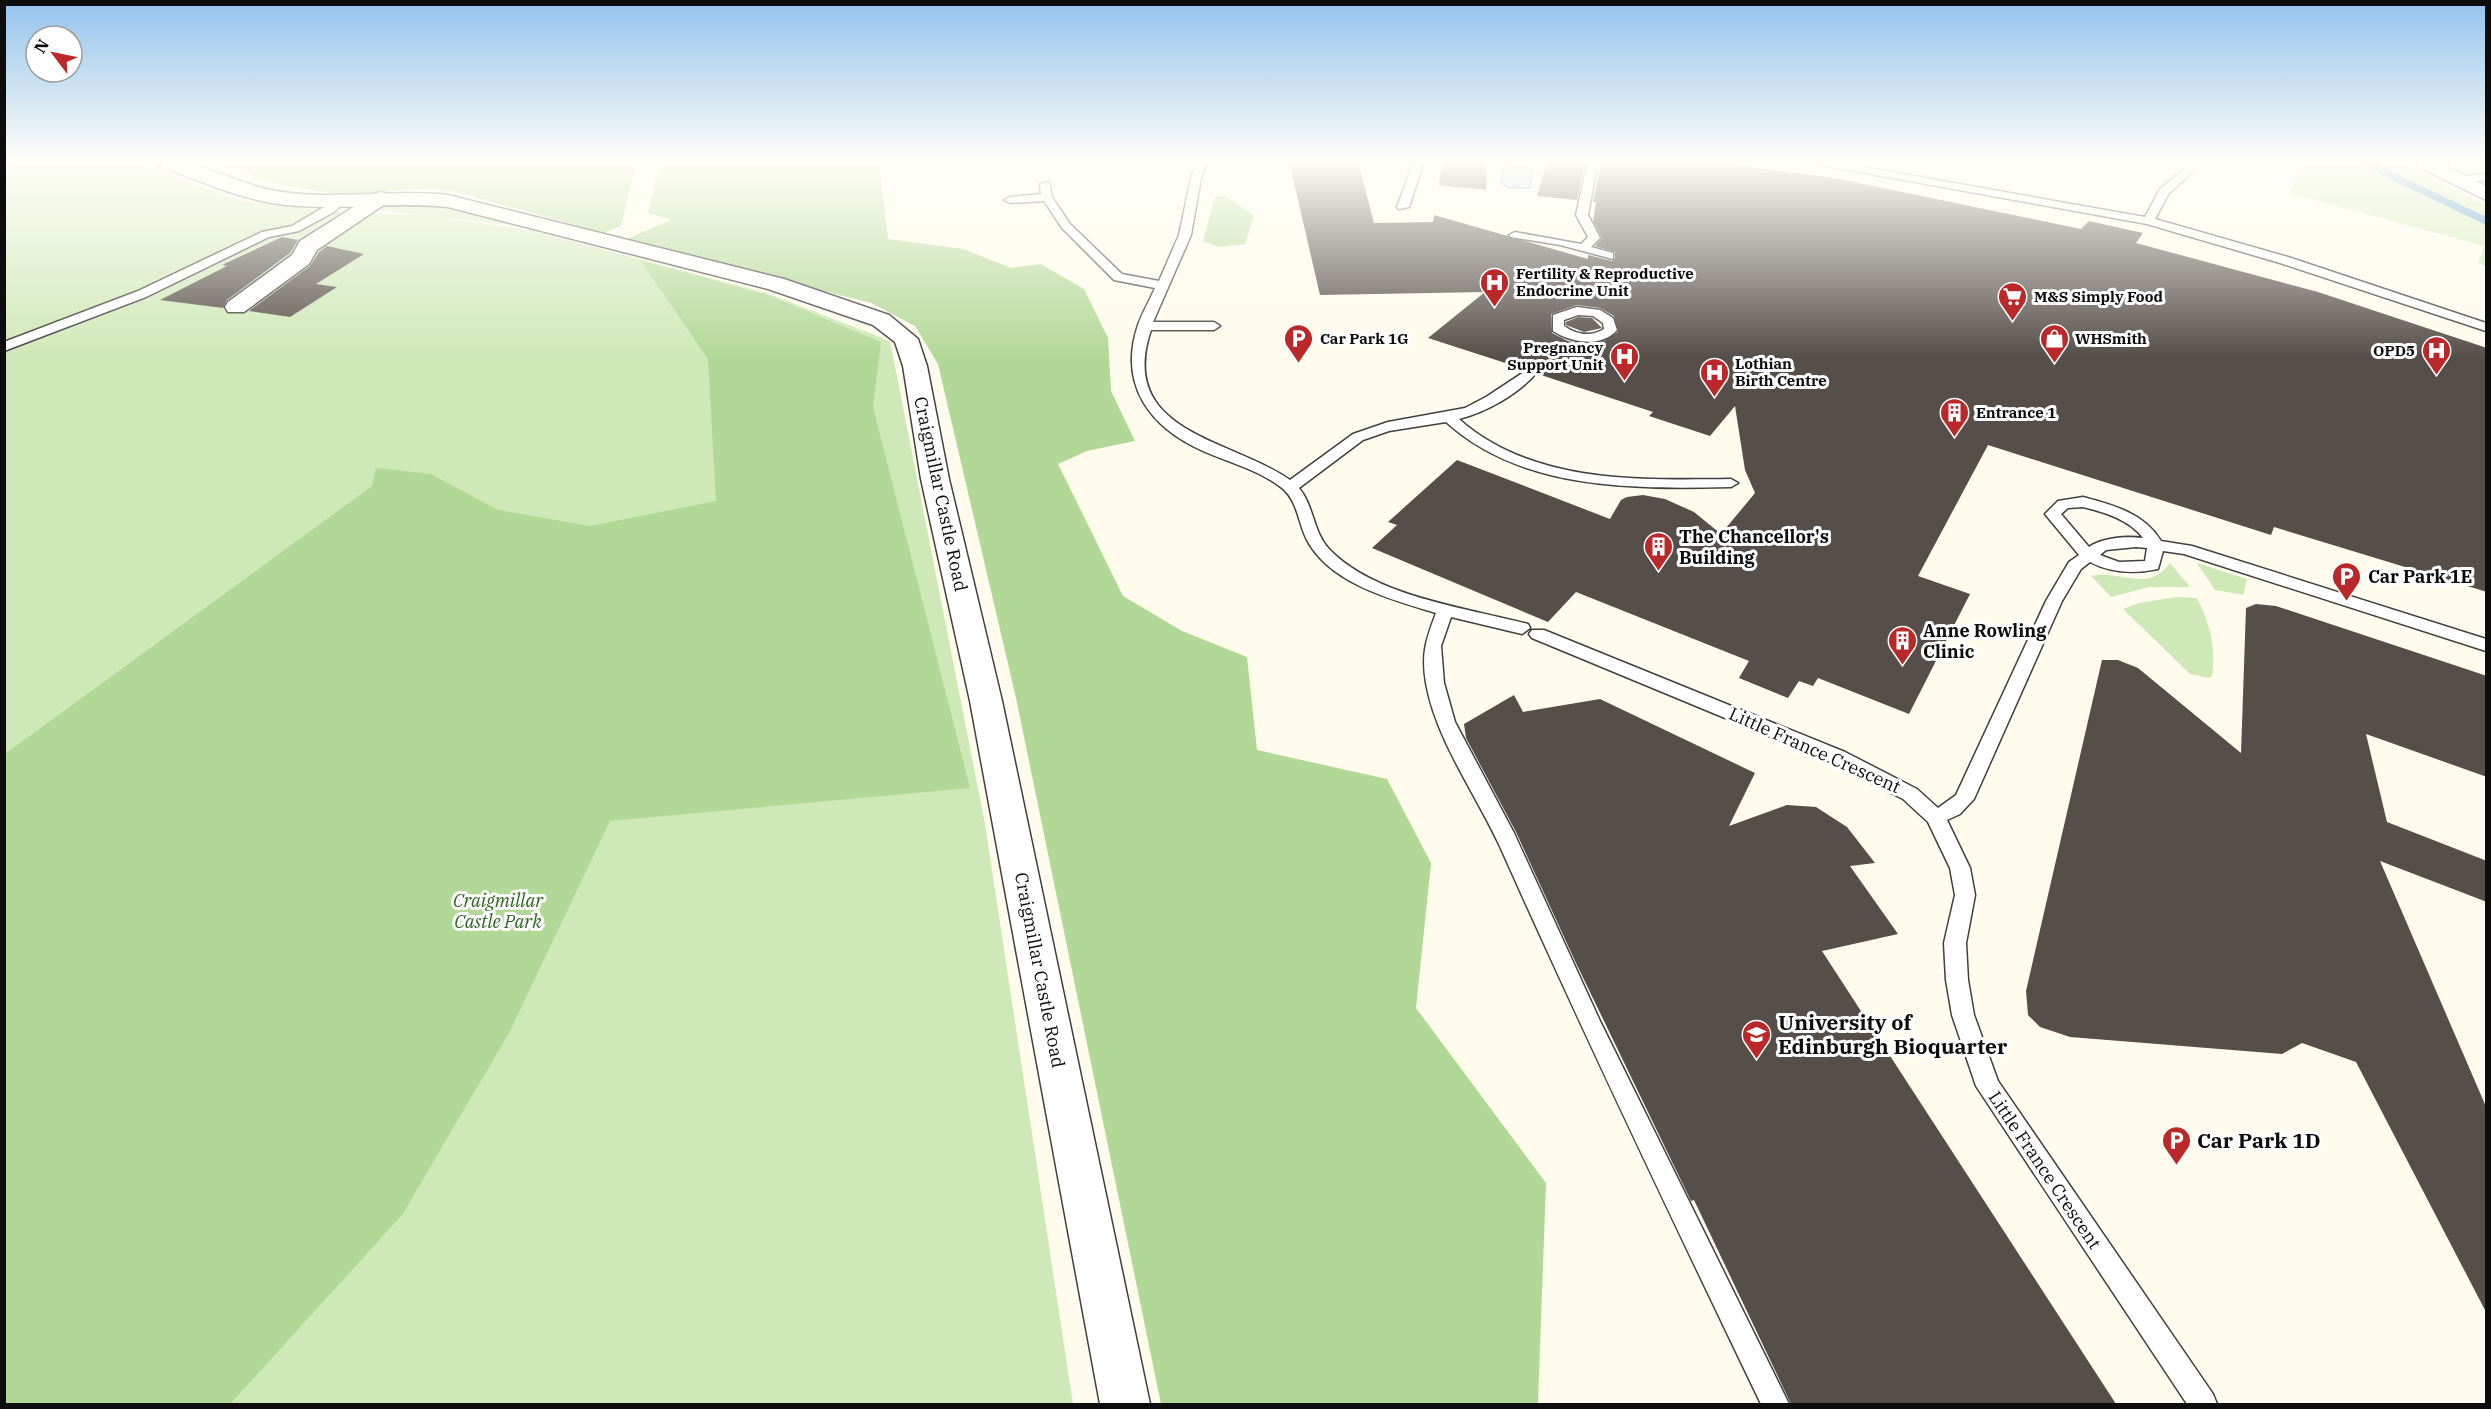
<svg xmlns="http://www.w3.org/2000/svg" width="2491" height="1409" font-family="'IBM Plex Serif',serif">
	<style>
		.green { fill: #cfe8b8 }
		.forest { fill: #b2d897 }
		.water { fill: #b3daf5; stroke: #3c8dca; stroke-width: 1.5 }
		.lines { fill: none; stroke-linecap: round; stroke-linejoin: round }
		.stream { stroke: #3c8dca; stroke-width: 7 }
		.building { fill: #554e49; fill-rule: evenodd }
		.service-casing { stroke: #404040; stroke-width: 3 }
		.minor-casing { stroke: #404040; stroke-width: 3 }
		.tertiary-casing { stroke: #404040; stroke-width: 3 }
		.service { fill: #fff; fill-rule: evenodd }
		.minor { fill: #fff; fill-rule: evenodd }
		.tertiary { fill: #fff; fill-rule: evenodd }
		.labels { text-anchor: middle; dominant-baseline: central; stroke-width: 6; stroke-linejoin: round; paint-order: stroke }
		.far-poi-label { font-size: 15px; font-weight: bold; fill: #0d0d0d; stroke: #fff; text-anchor: start }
		.street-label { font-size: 18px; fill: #0d0d0d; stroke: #fff }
		.poi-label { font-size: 18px; font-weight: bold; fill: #0d0d0d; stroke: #fff; text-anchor: start }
		.park-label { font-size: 18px; font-style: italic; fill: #2b631f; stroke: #fff }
		.near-poi-label { font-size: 21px; font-weight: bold; fill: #0d0d0d; stroke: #fff; text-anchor: start }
	</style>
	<rect width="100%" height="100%" fill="#fffced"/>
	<path class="green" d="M5,161H137L198,186L242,201L348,213L418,215L377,210C416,187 490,216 532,227L437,217L529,230L767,293L890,341L985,824L1073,1404H5Z
		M2304,161H2399L2486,206V266L2478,263L2484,246L2289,193Z
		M2170,563L2190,587H2149L2111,597L2091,576C2120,569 2148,594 2170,563Z
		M2197,563L2247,579L2243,595L2215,590Z
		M2177,597L2197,598C2210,624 2216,647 2212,676L2209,678L2190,674L2123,609L2139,603Z"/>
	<path class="forest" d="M212,161H637L621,226L604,233L449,190L413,189L341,195L268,182Z
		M660,161H879L888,239L963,249L1011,268L1041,264L1084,289L1108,338L1111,391L1135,441L1087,451L1058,464L1123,596L1182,631L1247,657L1257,750L1387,779L1431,863L1416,1008L1546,1183L1538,1404H1161L1016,698L938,364L915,326L871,303L624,240L671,220L648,213Z
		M1226,196L1254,216L1245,244L1219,247L1203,241L1215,197Z
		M640,260L768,295L881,342L873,407L970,788L610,821L509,1033L402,1215L230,1404H5V754L372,486L376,468L431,474L498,510L590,526L716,501L708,359Z"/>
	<path class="water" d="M1505,161H1534L1530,188H1509L1501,183Z"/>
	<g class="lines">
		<path class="stream" d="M2361,161L2486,221"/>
	</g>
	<path class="building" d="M1289,161H1358L1374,223L1433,222L1434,215L1588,259V255L1612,261L1615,259V252L1595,246L1602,238L1593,221L1596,202H1593L1602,161H1704L1830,177L2081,229L2089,221L2143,233L2136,243L2318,292L2487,348V592L2274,527L2271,535L1988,445L1918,576L1970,594L1909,714L1818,678L1813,686L1799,681L1788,698L1739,678L1749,661L1576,592L1548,622L1372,548L1397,525L1388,522L1457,460L1610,519L1621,500L1627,497L1643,495L1665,499L1694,512L1721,534L1755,493L1745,470L1735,406L1710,436L1649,416L1653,412L1538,374V370L1531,366L1524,369L1428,338L1485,292L1320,295ZM1577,305L1600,308L1614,316L1618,332L1604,341L1586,344L1568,341L1552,333L1551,314Z
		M1442,161H1487L1486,190L1439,185Z
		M1547,161L1585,163L1577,200L1537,196Z
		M282,237L298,240L290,253L227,300L223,308L160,300L227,266L222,265Z
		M327,246L364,254L316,284L337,287L290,317L249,311L310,266L319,252Z
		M1578,317L1592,318L1602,328L1584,332L1566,325V322Z
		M2256,604L2276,606L2487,676V777L2366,734L2387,822L2487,861V902L2380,861L2487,1109V1314L2356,1062L2302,1043L2282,1054L2070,1037L2040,1027L2028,1015L2026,991L2102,660H2118L2138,668L2241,753L2246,608Z
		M1514,695L1523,712L1600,699L1755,773L1729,826L1787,805L1816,807L1847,827L1875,863L1850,866L1898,934L1822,951L2116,1404H1791L1694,1200L1691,1201L1575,961L1516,832L1466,738L1464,724Z"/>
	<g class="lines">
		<defs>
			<path id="service" d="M1198,161H1208L1201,178L1191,235L1153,322H1214L1220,326L1214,330H1151C1116,433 1232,439 1290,480L1353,434L1388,422L1465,408L1486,397L1530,368L1537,372C1519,394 1486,412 1459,419C1532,484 1640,480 1731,479L1738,483L1731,487C1634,489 1522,491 1446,422L1389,431L1363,440L1299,488C1314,506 1313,532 1329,549C1375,597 1467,608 1528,624L1530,628L1522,634L1451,617L1441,646L1444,683L1455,722L1514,833L1600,1021L1789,1404H1761C1673,1221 1585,1037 1502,851C1478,797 1436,741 1426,683C1421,653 1426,640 1436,613C1393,600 1330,584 1307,540C1298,523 1298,501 1282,488C1259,470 1230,463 1203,451C1149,427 1118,384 1138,325C1142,313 1150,300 1155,288L1114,280L1062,228L1044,201L1010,203L1004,200L1010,197L1041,194L1040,184L1049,182L1052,197L1070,224L1122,274L1159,281L1179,235L1191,178Z
				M1414,161H1424L1409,207L1399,209L1397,207Z
				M1588,161H1598L1588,215L1600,238L1591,247L1613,253V259L1560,245L1511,237L1509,235L1515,232L1581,244L1588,237L1576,215Z
				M1758,161H1788C1782,166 1764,166 1758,161Z
				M1810,161H1830L2145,217L2160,189L2184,169L2189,161H2199L2192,173L2169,193L2155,219L2288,257L2486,323V331L2280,263L2147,224L1815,164Z
				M2486,174V180L2459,183L2454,180L2459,177Z
				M341,197L347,200L334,212L299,231L269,237L146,297L4,351V342L138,291L262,232L292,226Z
				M1577,307L1600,310L1613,318L1617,330C1601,348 1572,343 1553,331V315ZM1578,315L1593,316L1603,323L1604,329C1591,337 1577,335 1564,326V320Z
				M2083,497C2113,505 2144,513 2161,541L2192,546L2486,639V651L2184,554L2163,551L2158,569C2134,574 2111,573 2090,562L2081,569L2062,601L1974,799L1960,814L1947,820L1970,868L1975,895L1966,943L1968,980L1974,1015L1998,1081L2213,1394L2217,1404H2187L1976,1086L1952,1015L1946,980L1944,943L1955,895L1950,868L1928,822L1903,799L1831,762L1532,638L1529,634L1532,630H1544L1845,752L1917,789L1938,808L1956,795L2046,601L2069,562L2079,555L2045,514L2058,501ZM2083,507C2104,512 2130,520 2143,538C2127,536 2103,537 2089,547L2061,514L2068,508ZM2136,547L2147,548L2145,561L2119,562L2100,555L2106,550Z"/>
			<path id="minor" d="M2411,161H2435L2486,186V200L2414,165Z
				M381,192L388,194L391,198L388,202L317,250L309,264L244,312H228L225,307L228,302L292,255L300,241L374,194Z"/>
			<path id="tertiary" d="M155,161C199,157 240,187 283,192C338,200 393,189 448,195L784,279L889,315L918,339L927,366L949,479L1002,701L1150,1404H1100L970,701L921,479L903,366L895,342L873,325L768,289L448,207C394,201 340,211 286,205C241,200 200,181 158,165Z"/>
		</defs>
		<use href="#service" class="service-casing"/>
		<use href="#minor" class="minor-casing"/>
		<use href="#tertiary" class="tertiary-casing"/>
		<use href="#service" class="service"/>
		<use href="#minor" class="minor"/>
		<use href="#tertiary" class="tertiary"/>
	</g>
	<linearGradient id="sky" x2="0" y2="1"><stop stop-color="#93c3ed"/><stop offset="0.45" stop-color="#fffef7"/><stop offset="1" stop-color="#fffef7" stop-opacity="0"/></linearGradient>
	<rect width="2491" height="358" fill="url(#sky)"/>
	<defs>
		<symbol id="hospital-pin" viewBox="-11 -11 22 30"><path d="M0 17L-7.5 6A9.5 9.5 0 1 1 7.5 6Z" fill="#ba282a" stroke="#fff"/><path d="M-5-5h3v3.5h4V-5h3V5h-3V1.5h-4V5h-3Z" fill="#fff"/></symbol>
		<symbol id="supermarket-pin" viewBox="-11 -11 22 30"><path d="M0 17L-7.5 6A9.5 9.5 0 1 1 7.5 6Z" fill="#ba282a" stroke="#fff"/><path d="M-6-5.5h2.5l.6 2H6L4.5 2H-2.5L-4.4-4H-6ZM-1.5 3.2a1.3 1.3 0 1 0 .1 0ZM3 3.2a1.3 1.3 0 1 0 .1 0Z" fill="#fff"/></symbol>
		<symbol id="parking-pin" viewBox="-11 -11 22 30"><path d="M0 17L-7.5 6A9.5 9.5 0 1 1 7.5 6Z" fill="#ba282a" stroke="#fff"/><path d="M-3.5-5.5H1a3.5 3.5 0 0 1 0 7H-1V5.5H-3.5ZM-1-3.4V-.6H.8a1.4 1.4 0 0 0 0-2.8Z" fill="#fff"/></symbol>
		<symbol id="shop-pin" viewBox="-11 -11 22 30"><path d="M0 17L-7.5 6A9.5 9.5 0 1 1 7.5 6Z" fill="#ba282a" stroke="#fff"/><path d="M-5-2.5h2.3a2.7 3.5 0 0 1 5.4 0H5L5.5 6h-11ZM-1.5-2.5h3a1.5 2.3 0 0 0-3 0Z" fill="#fff"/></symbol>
		<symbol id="building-pin" viewBox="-11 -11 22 30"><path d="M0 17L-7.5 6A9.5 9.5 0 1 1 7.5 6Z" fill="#ba282a" stroke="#fff"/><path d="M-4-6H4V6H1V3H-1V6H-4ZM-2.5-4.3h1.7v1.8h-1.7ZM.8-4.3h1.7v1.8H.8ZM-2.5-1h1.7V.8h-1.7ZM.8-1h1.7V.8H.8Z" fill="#fff"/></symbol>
		<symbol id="university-pin" viewBox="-11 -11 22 30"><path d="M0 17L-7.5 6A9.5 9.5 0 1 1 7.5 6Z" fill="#ba282a" stroke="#fff"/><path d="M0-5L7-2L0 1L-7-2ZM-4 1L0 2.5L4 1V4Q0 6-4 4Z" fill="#fff"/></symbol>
	</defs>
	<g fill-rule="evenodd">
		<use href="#hospital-pin" x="1478" y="266" width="33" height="45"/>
		<use href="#supermarket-pin" x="1996" y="280" width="33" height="45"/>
		<use href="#parking-pin" x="1282" y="322" width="33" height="45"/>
		<use href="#shop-pin" x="2038" y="322" width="33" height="45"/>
		<use href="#hospital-pin" x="2420" y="334" width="33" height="45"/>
		<use href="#hospital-pin" x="1608" y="340" width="33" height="45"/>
		<use href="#hospital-pin" x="1698" y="356" width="33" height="45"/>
		<use href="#building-pin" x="1938" y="396" width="33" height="45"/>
		<use href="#building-pin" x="1642" y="530" width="33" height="45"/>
		<use href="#parking-pin" x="2330" y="560" width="33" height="45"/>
		<use href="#building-pin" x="1886" y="624" width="33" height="45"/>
		<use href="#university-pin" x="1740" y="1018" width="33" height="45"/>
		<use href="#parking-pin" x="2160" y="1124" width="33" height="45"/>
	</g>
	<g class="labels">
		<g class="far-poi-label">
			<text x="1516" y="273">Fertility &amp; Reproductive<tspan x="1516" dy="17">Endocrine Unit</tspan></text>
			<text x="2034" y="296">M&amp;S Simply Food</text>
			<text x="1320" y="338">Car Park 1G</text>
			<text x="2075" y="338">WHSmith</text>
			<text x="1603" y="347" text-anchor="end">Pregnancy<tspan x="1603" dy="17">Support Unit</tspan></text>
			<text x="2415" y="350" text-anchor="end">OPD5</text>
			<text x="1735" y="363">Lothian<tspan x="1735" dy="17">Birth Centre</tspan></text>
			<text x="1976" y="412">Entrance 1</text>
		</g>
		<g class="street-label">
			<text transform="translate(941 494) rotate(78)">Craigmillar Castle Road</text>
			<text transform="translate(1815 750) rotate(24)">Little France Crescent</text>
			<text transform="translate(1040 970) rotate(79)">Craigmillar Castle Road</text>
			<text transform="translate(2045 1170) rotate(56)">Little France Crescent</text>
		</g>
		<g class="poi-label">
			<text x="1679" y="536">The Chancellor's<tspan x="1679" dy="21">Building</tspan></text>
			<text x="2368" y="576">Car Park 1E</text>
			<text x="1923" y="630">Anne Rowling<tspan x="1923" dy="21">Clinic</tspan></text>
		</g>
		<g class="park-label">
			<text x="498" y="900">Craigmillar<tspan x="498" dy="21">Castle Park</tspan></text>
		</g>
		<g class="near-poi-label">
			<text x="1778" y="1022">University of<tspan x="1778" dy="24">Edinburgh Bioquarter</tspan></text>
			<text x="2197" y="1140">Car Park 1D</text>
		</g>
	</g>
	<rect width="2491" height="1409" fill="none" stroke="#0d0d0d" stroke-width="12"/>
	<g transform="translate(54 54) rotate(302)"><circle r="28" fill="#ffffff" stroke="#9e9e9e" stroke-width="1.5"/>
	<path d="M0-4.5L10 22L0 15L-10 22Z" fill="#ba282a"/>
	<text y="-9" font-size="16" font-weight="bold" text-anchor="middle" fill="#0d0d0d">N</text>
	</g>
</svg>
